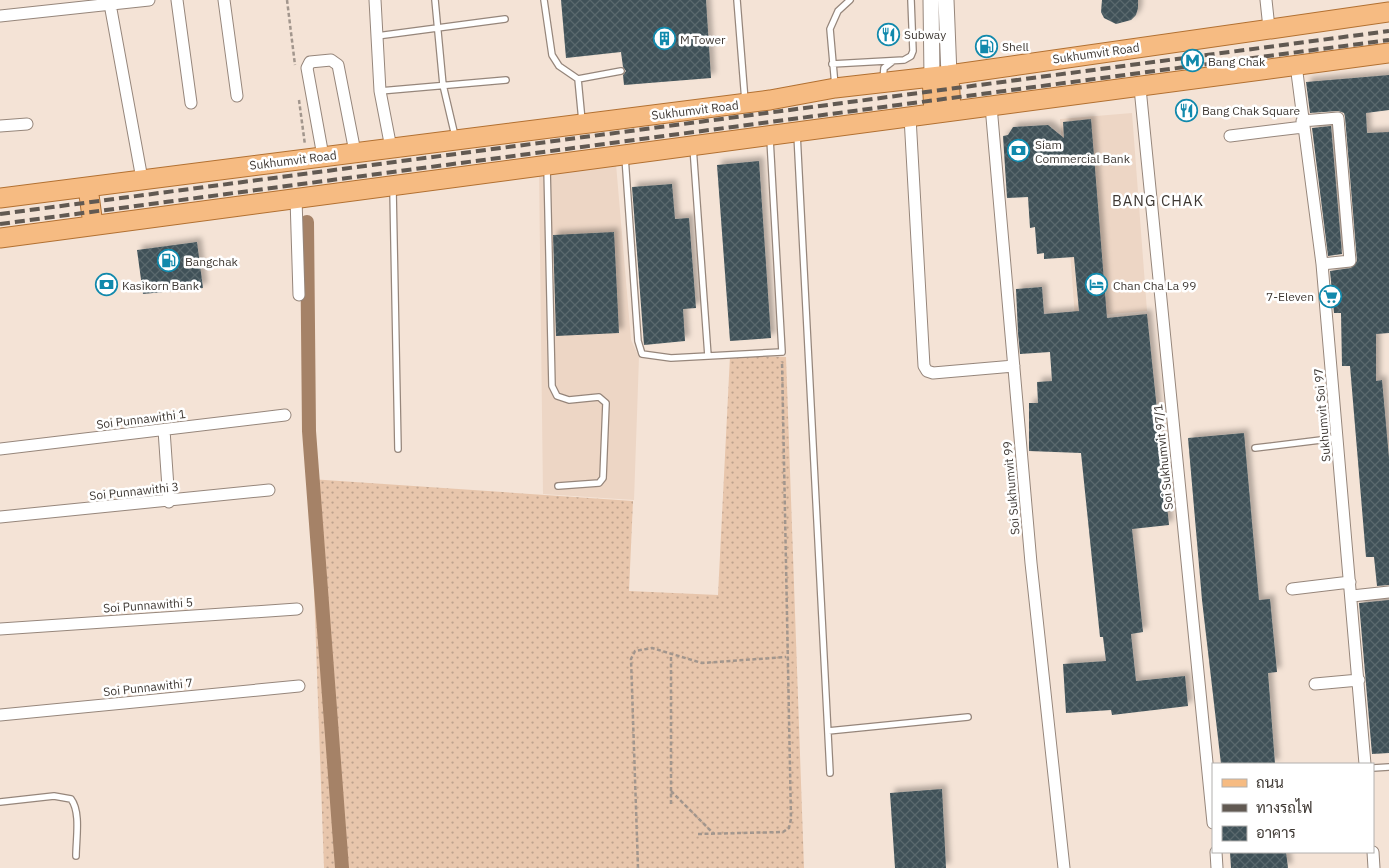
<svg xmlns="http://www.w3.org/2000/svg" width="1389" height="868" font-family="'IBM Plex Sans',Sarabun,sans-serif">
	<style>
		.built { fill: #edd6c5 }
		.grass { fill: url(#grass-dots) }
		.lines { fill: none; stroke-linecap: round; stroke-linejoin: round }
		.canal { stroke: #a58267; stroke-width: 14 }
		.building { fill: url(#building-cross-hatch); filter: url(#shadow) }
		.service-casing { stroke: #96867b; stroke-width: 8 }
		.minor-casing { stroke: #96867b; stroke-width: 13 }
		.tertiary-casing { stroke: #96867b; stroke-width: 17 }
		.primary-casing { stroke: #b27031; stroke-width: 21 }
		.path { stroke: #a2968d; stroke-width: 2.5; stroke-dasharray: 4 2.5; stroke-linecap: butt }
		.service { stroke: #fff; stroke-width: 5.5 }
		.minor { stroke: #fff; stroke-width: 11 }
		.tertiary { stroke: #fff; stroke-width: 15 }
		.primary { stroke: #f6bb82; stroke-width: 19 }
		.rail { stroke: #615952; stroke-width: 4; stroke-dasharray: 10 5; stroke-linecap: butt }
		.labels { text-anchor: middle; dominant-baseline: central; stroke-width: 5; stroke-linejoin: round; paint-order: stroke }
		.poi-label { font-size: 12px; fill: #3f3934; stroke: #fff; text-anchor: start }
		.street-label { font-size: 12px; fill: #3f3934; stroke: #fff }
		.quarter-label { font-size: 15px; letter-spacing: 1px; fill: #3f3934; stroke: #fff }
	</style>
	<defs>
		<pattern id="grass-dots" width="8" height="8" patternUnits="userSpaceOnUse" patternTransform="scale(1.25)"><rect width="8" height="8" fill="#e8c6ac"/><path d="M2 2h.1M6 6h.1" fill="none" stroke="#bda28d" stroke-width="1.8" stroke-linecap="round"/></pattern>
		<pattern id="building-cross-hatch" width="8" height="8" patternUnits="userSpaceOnUse" patternTransform="scale(1.25)"><rect width="8" height="8" fill="#3f5158"/><path d="M0 0l8 8M0 8l8-8" fill="none" stroke="#5a686d"/></pattern>
		<filter id="shadow"><feDropShadow dx="4.5" dy="-4.5" stdDeviation="2.5" flood-color="#0004"/></filter>
	</defs>
	<rect width="100%" height="100%" fill="#f4e3d6"/>
	<path class="built" d="M1132,113L1147,311L1075,317L1060,119Z
		M616,164L631,340L639,357L634,500L543,494L539,173Z"/>
	<path class="grass" d="M730,356L786,357L804,868H324L310,479L633,501L629,591L718,595Z"/>
	<g class="lines">
		<path class="canal" d="M307,222L309,431L342,868"/>
	</g>
	<path class="building" d="M561,0H706L711,78L624,85L623,75L626,71L623,67L621,52L566,58Z
		M1102,0H1138V8L1136,15L1131,20L1116,24L1104,18L1101,12Z
		M1389,75V110L1366,113L1367,133L1389,132V333L1376,334V381L1382,380L1389,458V585L1377,586L1374,557H1366L1350,366H1342L1341,313H1334L1330,271L1351,268L1357,261L1345,117L1344,113L1338,111L1310,113L1306,82Z
		M1091,119L1107,318L1147,314L1169,525L1132,529L1143,632L1131,634L1136,681L1185,676L1188,706L1112,715L1111,710L1066,713L1063,664L1106,661L1103,637H1100L1081,453L1029,451V403H1038L1037,382L1052,381L1050,352L1020,354L1018,333L1016,289L1042,287L1044,314L1079,311L1074,257L1044,259V253L1037,254L1035,227L1030,228L1028,197L1007,198L1003,136L1008,135L1013,127L1048,125L1064,138L1063,122Z
		M1331,126L1342,254L1328,256L1312,128Z
		M759,161L771,338L730,341L717,165Z
		M672,184L675,219L689,218L696,308L683,309L685,341L644,345L632,187Z
		M614,232L619,333L556,336L553,235Z
		M197,242L203,288L143,294L137,250Z
		M1244,433L1259,600L1270,599L1277,672L1268,673L1275,764H1221L1202,600L1188,438Z
		M1389,600V753L1372,754L1359,603Z
		M942,789L946,868H895L890,793Z
		M1230,852H1286L1288,868H1231Z"/>
	<g class="lines">
		<defs>
			<path id="service" d="M435,0L443,85L455,136
				M544,0L552,55L559,66L578,79L582,121
				M737,0L745,101
				M377,36L505,19
				M832,64L904,60L911,56L913,51L911,0
				M578,79L621,71
				M883,80L884,68L893,61
				M835,86L830,29L838,11L850,0
				M380,91L506,80
				M797,134L830,773
				M693,147L708,356
				M625,157L638,341L642,354L671,358L782,352L770,139
				M547,167L552,386L557,396L569,400L599,397L606,403L603,478L599,483L558,486
				M393,190L398,449
				M1255,448L1337,438
				M828,731L968,717
				M1373,768L1389,767
				M0,802L54,796L71,799C81,812 76,839 76,856"/>
			<path id="minor" d="M177,0L191,103
				M224,0L237,96
				M375,0L380,91L391,148
				M1266,0L1269,28
				M110,4L142,179
				M0,16L149,0
				M1296,65L1322,264L1365,764
				M1140,88L1213,823
				M991,106L1031,563L1064,868
				M910,117L924,366L927,371L933,373L1014,366
				M1302,121L1338,118L1350,261L1322,264
				M0,126L27,124
				M1230,136L1303,127
				M323,156L307,68L310,62L331,60L338,65L355,152
				M296,198L299,295
				M164,430L169,502
				M0,449L285,415
				M0,517L269,490
				M1292,589L1350,582
				M1352,596L1389,592
				M0,629L297,609
				M1315,684L1359,680
				M0,715L299,686
				M1216,852L1217,868
				M1373,852L1374,868"/>
			<path id="tertiary" d="M931,0L932,77
				M946,0L949,75"/>
			<path id="primary" d="M949,75L951,111
				M932,77L934,113
				M88,187L93,225
				M0,198L770,100L835,88L949,75L1389,12
				M0,238L1389,53"/>
		</defs>
		<use href="#service" class="service-casing"/>
		<use href="#minor" class="minor-casing"/>
		<use href="#tertiary" class="tertiary-casing"/>
		<use href="#primary" class="primary-casing"/>
		<path class="path" d="M287,0L295,65
			M299,100L305,145
			M671,791L713,833
			M671,804V653
			M698,834L783,832L789,828L791,819L782,361
			M638,868L631,659L635,651L652,648L702,663L786,657"/>
		<use href="#service" class="service"/>
		<use href="#minor" class="minor"/>
		<use href="#tertiary" class="tertiary"/>
		<use href="#primary" class="primary"/>
		<path class="rail" d="M0,214L1389,31
			M0,224L1389,40"/>
	</g>
	<defs>
		<symbol id="restaurant-ring" viewBox="-11 -11 22 22"><circle r="9.5" fill="#fff" stroke="#1189ac" stroke-width="1.5"/><path d="M-5-6h1v4h1v-4h1v4h1v-4h1v5L-1.5 .5V6h-2V.5L-5-1ZM5-6V6H3V1.5H1.5Q1.5-4 5-6Z" fill="#1189ac"/></symbol>
		<symbol id="building-ring" viewBox="-11 -11 22 22"><circle r="9.5" fill="#fff" stroke="#1189ac" stroke-width="1.5"/><path d="M-4-6H4V6H1V3H-1V6H-4ZM-2.5-4.3h1.7v1.8h-1.7ZM.8-4.3h1.7v1.8H.8ZM-2.5-1h1.7V.8h-1.7ZM.8-1h1.7V.8H.8Z" fill="#1189ac"/></symbol>
		<symbol id="fuel-ring" viewBox="-11 -11 22 22"><circle r="9.5" fill="#fff" stroke="#1189ac" stroke-width="1.5"/><path d="M-5.5-6h7V0h2V4h1.3V-2.5L3-4.5l.8-.8L6-3V5H2.5V1h-1V6h-7ZM-4.2-4.7v3.2H.2V-4.7Z" fill="#1189ac"/></symbol>
		<symbol id="metro-ring" viewBox="-11 -11 22 22"><circle r="9.5" fill="#fff" stroke="#1189ac" stroke-width="1.5"/><path d="M-5.5 5V-5H-3L0 0L3-5H5.5V5H3V-.5L0 4L-3-.5V5Z" fill="#1189ac"/></symbol>
		<symbol id="bank-ring" viewBox="-11 -11 22 22"><circle r="9.5" fill="#fff" stroke="#1189ac" stroke-width="1.5"/><path d="M-6-4H6V4H-6ZM0-2.3a2.3 2.3 0 1 0 0 4.6a2.3 2.3 0 1 0 0-4.6Z" fill="#1189ac"/></symbol>
		<symbol id="hotel-ring" viewBox="-11 -11 22 22"><circle r="9.5" fill="#fff" stroke="#1189ac" stroke-width="1.5"/><path d="M-6-4.5h1.5V1H6V5H4.5V3h-9V5H-6ZM-4 0a1.8 1.8 0 1 1 3.6 0ZM.5 0V-2.5h3Q6-2.5 6 0Z" fill="#1189ac"/></symbol>
		<symbol id="supermarket-ring" viewBox="-11 -11 22 22"><circle r="9.5" fill="#fff" stroke="#1189ac" stroke-width="1.5"/><path d="M-6-5.5h2.5l.6 2H6L4.5 2H-2.5L-4.4-4H-6ZM-1.5 3.2a1.3 1.3 0 1 0 .1 0ZM3 3.2a1.3 1.3 0 1 0 .1 0Z" fill="#1189ac"/></symbol>
	</defs>
	<g fill-rule="evenodd">
		<use href="#restaurant-ring" x="876" y="22" width="25" height="25"/>
		<use href="#building-ring" x="652" y="26" width="25" height="25"/>
		<use href="#fuel-ring" x="974" y="34" width="25" height="25"/>
		<use href="#metro-ring" x="1180" y="48" width="25" height="25"/>
		<use href="#restaurant-ring" x="1174" y="98" width="25" height="25"/>
		<use href="#bank-ring" x="1006" y="138" width="25" height="25"/>
		<use href="#fuel-ring" x="156" y="248" width="25" height="25"/>
		<use href="#bank-ring" x="94" y="272" width="25" height="25"/>
		<use href="#hotel-ring" x="1084" y="272" width="25" height="25"/>
		<use href="#supermarket-ring" x="1318" y="284" width="25" height="25"/>
	</g>
	<g class="labels">
		<g class="poi-label">
			<text x="904" y="34">Subway</text>
			<text x="680" y="39">M Tower</text>
			<text x="1002" y="46">Shell</text>
			<text x="1208" y="61">Bang Chak</text>
			<text x="1202" y="110">Bang Chak Square</text>
			<text x="1035" y="144">Siam<tspan x="1035" dy="14">Commercial Bank</tspan></text>
			<text x="185" y="261">Bangchak</text>
			<text x="122" y="285">Kasikorn Bank</text>
			<text x="1113" y="285">Chan Cha La 99</text>
			<text x="1314" y="296" text-anchor="end">7-Eleven</text>
		</g>
		<g class="street-label">
			<text transform="translate(1096 53) rotate(-8)">Sukhumvit Road</text>
			<text transform="translate(695 110) rotate(-7)">Sukhumvit Road</text>
			<text transform="translate(293 160) rotate(-7)">Sukhumvit Road</text>
			<text transform="translate(1322 415) rotate(-95)">Sukhumvit Soi 97</text>
			<text transform="translate(141 419) rotate(-7)">Soi Punnawithi 1</text>
			<text transform="translate(1163 457) rotate(-96)">Soi Sukhumvit 97/1</text>
			<text transform="translate(1011 488) rotate(-95)">Soi Sukhumvit 99</text>
			<text transform="translate(134 491) rotate(-6)">Soi Punnawithi 3</text>
			<text transform="translate(148 605) rotate(-4)">Soi Punnawithi 5</text>
			<text transform="translate(148 687) rotate(-6)">Soi Punnawithi 7</text>
		</g>
		<g class="quarter-label">
			<text x="1158" y="200">BANG CHAK</text>
		</g>
	</g>
	<rect x="1212" y="763" width="162" height="90" fill="#ffffff" stroke="#b2b0ae"/>
	<rect x="1222" y="779" width="25" height="8" fill="#f6bb82" stroke="#b2b0ae"/>
	<text x="1256" y="788" font-size="15" fill="#3f3934">ถนน</text>
	<rect x="1222" y="804" width="25" height="8" fill="#615952" stroke="#b2b0ae"/>
	<text x="1256" y="813" font-size="15" fill="#3f3934">ทางรถไฟ</text>
	<rect x="1222" y="826" width="25" height="15" fill="url(#building-cross-hatch)" stroke="#b2b0ae"/>
	<text x="1256" y="838" font-size="15" fill="#3f3934">อาคาร</text>
</svg>
